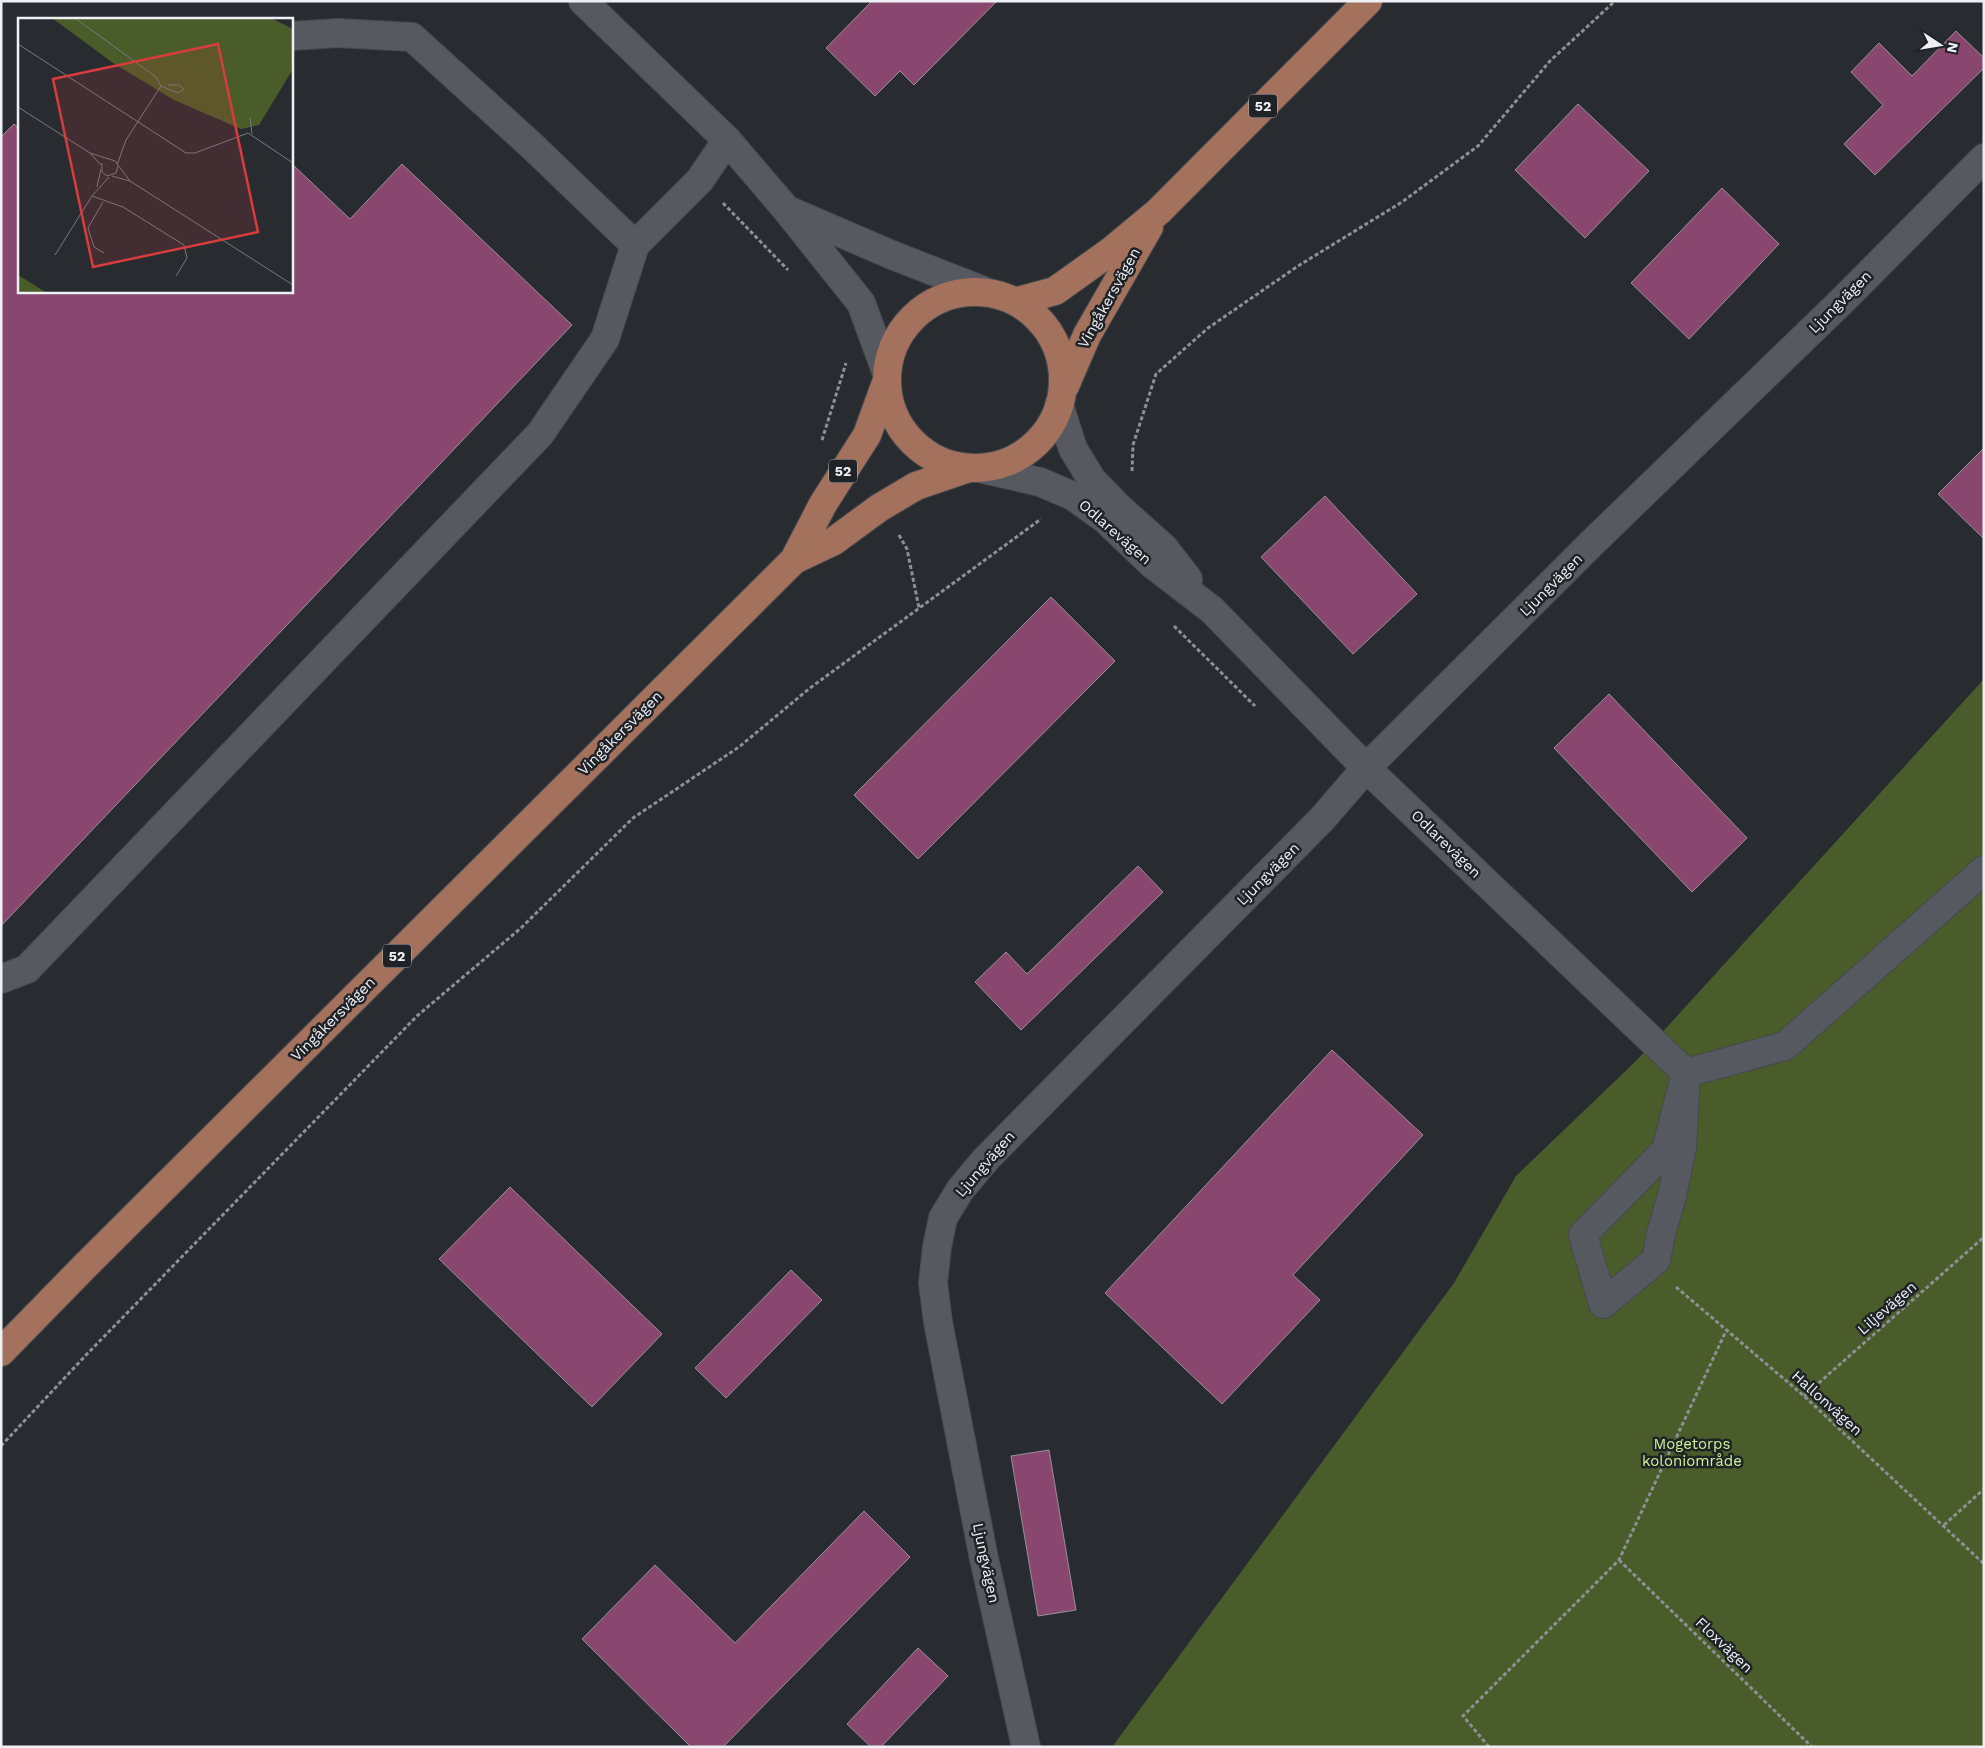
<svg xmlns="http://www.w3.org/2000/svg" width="1985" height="1748" font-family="'Work Sans',sans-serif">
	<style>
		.green { fill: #495c2a }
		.building { fill: #89466e; stroke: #999195 }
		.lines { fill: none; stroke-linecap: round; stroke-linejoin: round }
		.minor-casing { stroke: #46494e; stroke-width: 30 }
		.major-casing { stroke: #46494e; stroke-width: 30 }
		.path { stroke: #8d9094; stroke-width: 3; stroke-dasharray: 4 2.5; stroke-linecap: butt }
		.minor { stroke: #565a60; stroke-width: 28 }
		.major { stroke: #a4725c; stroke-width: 28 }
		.labels { text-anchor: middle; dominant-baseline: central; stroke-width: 5; stroke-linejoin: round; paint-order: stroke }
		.shield { fill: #1f2227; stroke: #b0b2b6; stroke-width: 1 }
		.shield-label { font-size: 14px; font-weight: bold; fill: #eef0f4 }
		.street-label { font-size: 15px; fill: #eef0f4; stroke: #1f2227 }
		.park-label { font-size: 15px; fill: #ccf490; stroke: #1f2227 }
		.inset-road { fill: none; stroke: #777a7f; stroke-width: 1 }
		.view { fill: #d83c3c; fill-opacity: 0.15; stroke: #d83c3c; stroke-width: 2.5 }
		.inset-edge { fill: none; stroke: #eef0f4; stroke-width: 2.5 }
	</style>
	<rect width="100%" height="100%" fill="#282c31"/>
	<path class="green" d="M1984,679V1747H1112L1454,1283L1516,1176L1637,1060Z"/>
	<path class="building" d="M872,1H997L914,85L900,71L875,96L826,48Z
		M1956,31L1984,58V68L1875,175L1844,144L1883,105L1851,72L1879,43L1912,76Z
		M1578,104L1649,171L1585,238L1515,170Z
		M14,124L19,128V291H291V163L350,219L402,164L572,325L1,926V137Z
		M1722,188L1779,244L1689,339L1631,283Z
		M1984,448V539L1938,494Z
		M1325,496L1417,594L1353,654L1261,557Z
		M1051,597L1115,661L918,859L854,795Z
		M1609,694L1747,838L1692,892L1554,748Z
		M1138,866L1163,892L1021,1030L975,982L1006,952L1027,974Z
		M1332,1050L1423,1135L1293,1275L1320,1300L1222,1404L1105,1293Z
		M510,1187L662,1334L592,1407L439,1259Z
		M791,1270L822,1300L726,1398L695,1368Z
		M1049,1450L1076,1610L1038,1616L1011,1456Z
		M864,1511L910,1557L723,1747H691L582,1639L655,1565L735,1643Z
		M918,1648L948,1676L881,1747H871L847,1724Z"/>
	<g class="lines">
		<defs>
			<path id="minor" d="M583,1L727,140L786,209L861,303L886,371
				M291,36L338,33L412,37L531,145L635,245
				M790,211L892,255L984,291
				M1059,405L1073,449L1092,480L1117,506L1164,548L1188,579
				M979,468L1040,482L1073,496L1105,519L1151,563L1212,610L1366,768L1686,1073
				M1,979L27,969L540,434L605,339L635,245L700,180L727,140
				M1686,1073L1682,1147L1672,1196L1661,1233L1656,1260L1603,1304L1583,1235L1666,1150Z
				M1686,1073L1785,1046L1984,870
				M1026,1747L983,1554L938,1322L933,1283L937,1247L943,1218L960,1190L986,1159L1322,819L1366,768L1594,541L1844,299L1984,158"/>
			<path id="major" d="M887 380a88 88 0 1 1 176 0a88 88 0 1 1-176 0Z
				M1018,301L1055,291L1111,251L1159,211L1368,1
				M1065,386L1087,335L1149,227
				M794,560L834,541L879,508L916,486L966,469
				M1,1352L86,1265L794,560L823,504L867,435L887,380"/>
		</defs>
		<use href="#minor" class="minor-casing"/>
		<use href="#major" class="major-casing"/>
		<path class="path" d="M723,203L788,270
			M822,440L846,363
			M1132,471L1133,445L1156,374L1208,328L1298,266L1402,202L1478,146L1550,61L1615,1
			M899,535L907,549L919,608
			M1174,626L1255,706
			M1676,1287L1804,1396L1984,1564
			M1804,1396L1984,1237
			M1,1446L87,1354L417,1016L521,928L633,818L739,747L810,688L1041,519
			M1944,1525L1984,1489
			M1619,1560L1812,1747
			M1489,1747L1463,1716L1619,1560L1726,1331"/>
		<use href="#minor" class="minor"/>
		<use href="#major" class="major"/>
	</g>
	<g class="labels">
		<g class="shield">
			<rect x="1249" y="94.5" width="28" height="23" rx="4"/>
			<rect x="829" y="459.5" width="28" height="23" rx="4"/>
			<rect x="383" y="944.5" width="28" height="23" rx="4"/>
		</g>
		<g class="shield-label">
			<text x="1263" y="106">52</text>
			<text x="843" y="471">52</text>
			<text x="397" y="956">52</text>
		</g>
		<g class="street-label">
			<text transform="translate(1109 298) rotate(-61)">Vingåkersvägen</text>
			<text transform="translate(1840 302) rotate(-45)">Ljungvägen</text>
			<text transform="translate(1115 532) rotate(41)">Odlarevägen</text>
			<text transform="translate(1551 585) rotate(-45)">Ljungvägen</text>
			<text transform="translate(620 733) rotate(-45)">Vingåkersvägen</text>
			<text transform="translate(1446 844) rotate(44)">Odlarevägen</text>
			<text transform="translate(1268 874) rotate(-45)">Ljungvägen</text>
			<text transform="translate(333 1019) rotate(-45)">Vingåkersvägen</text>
			<text transform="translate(985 1164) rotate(-49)">Ljungvägen</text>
			<text transform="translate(1887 1308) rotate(-41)">Liljevägen</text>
			<text transform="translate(1827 1403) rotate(42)">Hallonvägen</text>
			<text transform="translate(986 1563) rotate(78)">Ljungvägen</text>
			<text transform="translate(1724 1645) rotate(44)">Floxvägen</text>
		</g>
		<g class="park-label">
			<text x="1692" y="1444">Mogetorps<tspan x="1692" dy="17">koloniområde</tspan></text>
		</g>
	</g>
	<g transform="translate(18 18)">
		<rect width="275" height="275" fill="#282c31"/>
		<path d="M34,0H253L275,11V51L241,107L223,111L156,82L95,45ZM0,257L29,275H0Z" fill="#495c2a"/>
		<path class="inset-road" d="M57,0L138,59L143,68M0,26L168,135H177L230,115L275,145M150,67H161L166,71M143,68L160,75L166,71M0,89L72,135L83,147M232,100L234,116M72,135L97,143L112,163L275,267M84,145V154L89,158L98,155L100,148M99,147L108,122L143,68M94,158L112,163M79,169L83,151M74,178L105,189L166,227L169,240L158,258M85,184L70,210L76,229L86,235M37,237L74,178L91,159"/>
		<path class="view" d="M200,26L240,214L75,249L35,61Z"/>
		<rect width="275" height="275" class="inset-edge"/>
	</g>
	<rect width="1985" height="1748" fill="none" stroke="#eef0f4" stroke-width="5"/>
	<g transform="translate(1940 45) rotate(102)" stroke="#1f2227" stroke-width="4" paint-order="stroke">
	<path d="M0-4L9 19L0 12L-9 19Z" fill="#eef0f4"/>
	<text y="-8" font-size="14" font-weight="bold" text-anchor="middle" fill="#eef0f4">N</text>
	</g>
</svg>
